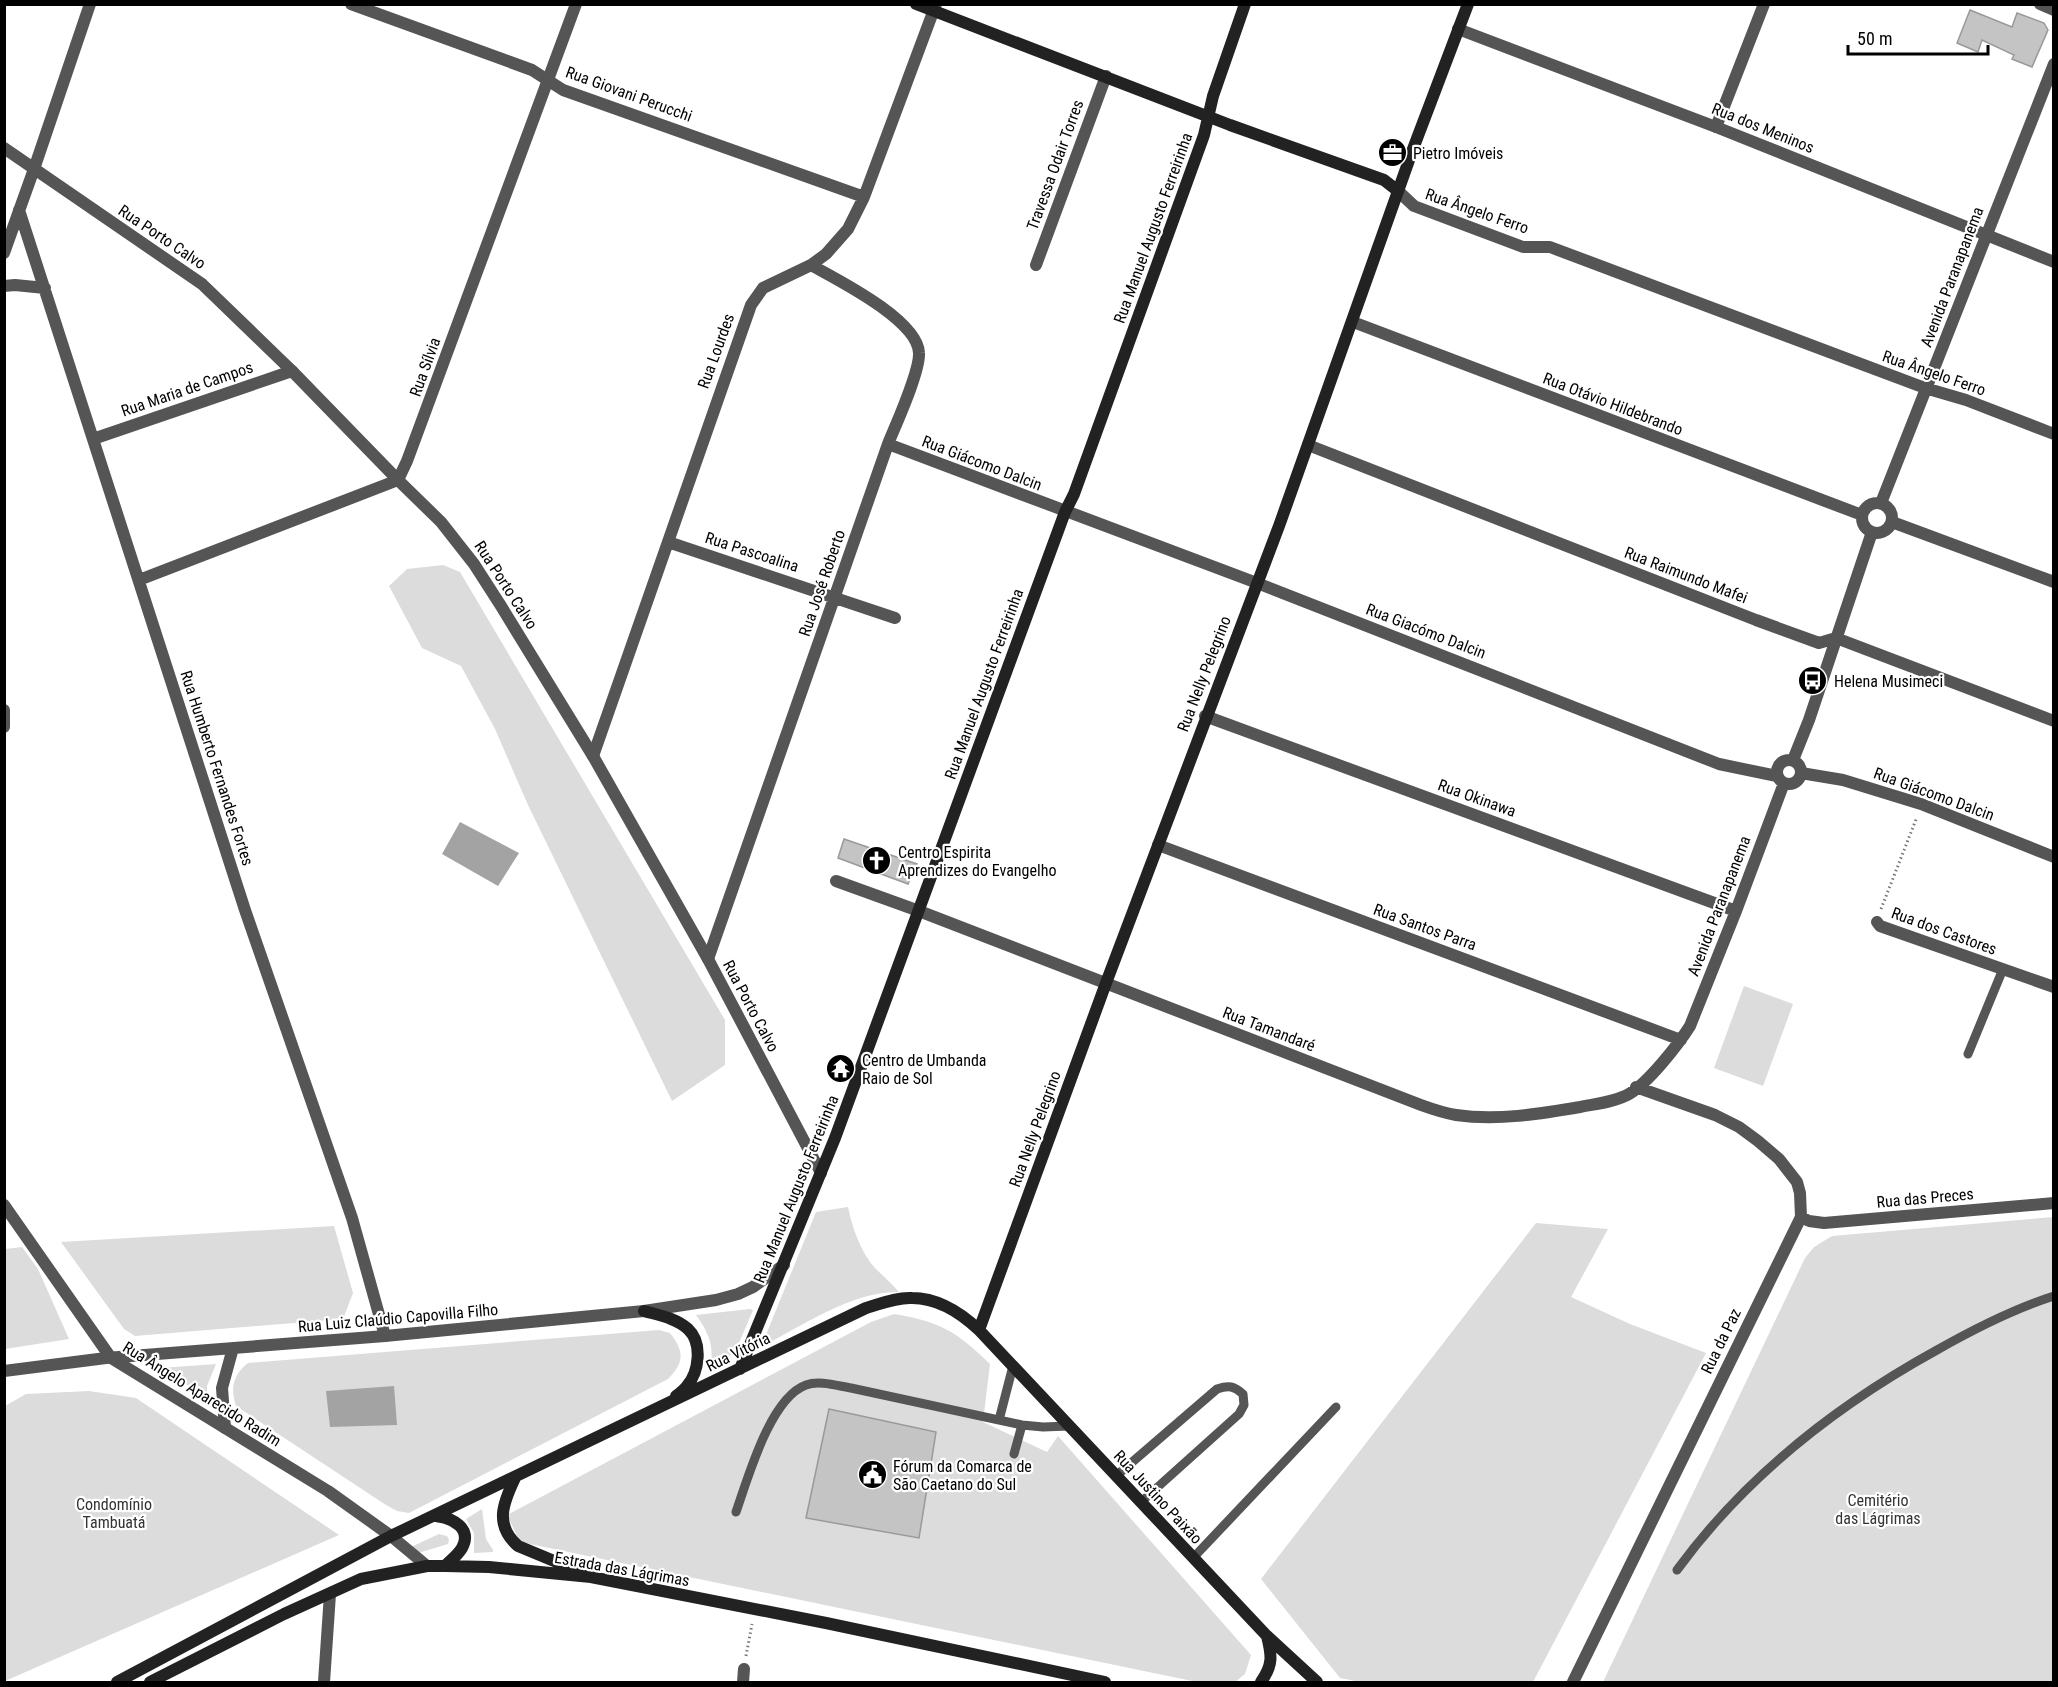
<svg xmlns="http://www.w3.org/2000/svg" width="2058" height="1687" font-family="'Roboto Condensed',sans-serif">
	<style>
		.green { fill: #dcdcdc }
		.water { fill: #a3a3a3 }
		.building { fill: #c4c4c4; stroke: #999; stroke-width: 1.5 }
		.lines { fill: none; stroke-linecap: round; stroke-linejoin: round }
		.path { stroke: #777; stroke-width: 3; stroke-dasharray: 1.5 3; stroke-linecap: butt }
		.service { stroke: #555; stroke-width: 9 }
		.minor { stroke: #555; stroke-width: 12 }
		.tertiary { stroke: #555; stroke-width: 12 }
		.secondary { stroke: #222; stroke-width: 12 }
		.labels { text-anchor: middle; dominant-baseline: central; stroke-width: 4.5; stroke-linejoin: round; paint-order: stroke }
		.street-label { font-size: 16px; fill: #000; stroke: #fff }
		.poi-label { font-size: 16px; fill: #000; stroke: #fff; text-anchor: start }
		.park-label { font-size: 16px; fill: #333; stroke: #fff }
	</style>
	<rect width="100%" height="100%" fill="#fff"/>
	<path class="green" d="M443,565L460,572L725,1020V1065L672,1101L528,805L495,729L461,666L422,648L389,586L407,569Z
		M1744,986L1793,1004L1763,1086L1714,1068Z
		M848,1207C852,1227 861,1253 875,1268C883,1276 891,1283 899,1292C852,1291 802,1326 761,1347L816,1212Z
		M2053,1217V1682H1603L1805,1258L1814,1247L1832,1236Z
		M1536,1223L1608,1229L1571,1297L1630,1324L1706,1353L1533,1682H1360L1340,1678L1261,1579Z
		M334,1226L353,1293L343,1319L135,1336L124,1329L61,1242Z
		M22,1247L38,1269L69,1339L5,1349V1249Z
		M750,1309L753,1310L736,1350L710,1372C714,1347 711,1336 696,1315Z
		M894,1314C941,1322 956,1331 990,1364L983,1422L1047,1452L1058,1436L1251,1655L1245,1674L1235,1682H1197L520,1542L507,1515L871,1322Z
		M659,1330L670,1333C684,1351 685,1362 668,1379L409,1513L397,1511L386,1505L236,1406C230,1388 233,1375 248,1363Z
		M216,1364L207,1386V1398L161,1368Z
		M89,1391L136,1398L339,1535L5,1681V1406L26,1394Z
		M482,1509L486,1539L493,1550V1552L474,1553V1533L466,1519Z
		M439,1534L447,1536L449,1540L448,1544L418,1553L411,1547Z"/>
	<path class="water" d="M460,822L519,853L498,886L442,854Z
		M394,1386L397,1425L330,1427L326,1391Z"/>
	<path class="building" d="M1970,10L2012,27L2017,13L2044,23L2048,30L2032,67L2012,59L2014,55L1982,40L1978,52L1957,43Z
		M844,839L917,864L908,884L838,858Z
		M829,1409L936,1432L919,1538L806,1518Z"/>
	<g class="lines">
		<path class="path" d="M1881,909L1917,817
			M746,1656L752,1624"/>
		<path class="service" d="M1968,1054L2003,969
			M999,1420L1013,1366
			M1014,1454L1022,1425
			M1116,1476L1217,1389C1229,1385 1234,1386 1243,1394L1244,1405L1239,1414L1141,1502
			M736,1512C748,1478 770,1398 806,1385C819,1380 838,1386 851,1388L1022,1425L1043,1427L1069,1426
			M1193,1558L1336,1407
			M1677,1570C1745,1477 1837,1405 1937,1350C1974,1329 2013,1309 2054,1296"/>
		<path class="minor" d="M351,4L532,70L563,90L864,197
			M1716,127L1764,4
			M1398,191L1414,206L1523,247H1550L1925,388L1966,400L2054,434
			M19,210L245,910L352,1218L385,1336
			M4,253L34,169
			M1036,265L1106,76
			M4,286L15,285L45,288
			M1353,322L1862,515
			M93,439L292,371
			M888,444L1257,583L1719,764L1777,776
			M1308,445L1756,620L1819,643L1836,638L2054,721
			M1862 518a15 15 0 1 1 30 0a15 15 0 1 1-30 0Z
			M1881,503L2054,64
			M1892,522L2054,582
			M668,542L895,618
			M139,580L398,480
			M4,710V727
			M1205,716L1736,911
			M593,756L751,305L763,288L811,265L826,254L848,229L864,197L936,4
			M1793,760L1809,720L1872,532
			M1777 772a12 12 0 1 1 24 0a12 12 0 1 1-24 0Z
			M1801,773L1843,780L1921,804L2054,857
			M1158,845L1681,1040
			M836,881L919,911L1421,1105C1432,1109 1444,1113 1456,1115C1497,1121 1539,1114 1580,1107C1595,1104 1615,1102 1629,1094C1648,1083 1678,1045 1690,1026L1736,911L1784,783
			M1877,922L1880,926L2054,987
			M708,959L888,444C896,424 920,372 919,353C918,320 838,280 811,265
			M4,1205L111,1358L328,1491L391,1536L427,1566
			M1801,1217L1809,1221L1824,1223L2054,1203
			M324,1682L330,1594
			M743,1682L744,1669
			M1573,1682L1801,1217L1800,1193L1797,1182L1779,1159L1758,1141L1739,1127L1715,1115L1636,1087"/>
		<path class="tertiary" d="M2040,4L2054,10
			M1458,29L1716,127L2054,262
			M4,148L202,284L292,371L398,480L441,522L474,564L501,606L593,756L708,959L821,1173
			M34,169L90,4
			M398,480L407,461L576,4
			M4,1371L106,1358L385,1336L644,1311L716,1300L738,1294L753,1287L784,1265
			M225,1428L222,1388L233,1348"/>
		<path class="secondary" d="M916,4L1230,125L1384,180L1398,191
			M644,1311C658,1315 676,1318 688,1329C703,1343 699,1372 687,1386C684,1390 680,1393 676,1396
			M979,1330L1106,983L1279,526L1413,149L1468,4
			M740,1369L835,1138L1065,512L1074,494L1204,135L1213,96L1245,4
			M515,1478C503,1503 494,1525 518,1546L583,1573
			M436,1516C452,1518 473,1528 462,1548C458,1555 451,1560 445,1566
			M117,1682L391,1536L866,1308C880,1304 897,1297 912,1298C938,1298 961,1313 979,1330L1267,1636L1317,1682
			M150,1682L284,1614L361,1579L427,1566H445L489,1567L591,1577L826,1623L1105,1682
			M1261,1682C1273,1665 1272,1656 1267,1636"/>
	</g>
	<defs>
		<symbol id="office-disc" viewBox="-11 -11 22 22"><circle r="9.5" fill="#000" stroke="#fff"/><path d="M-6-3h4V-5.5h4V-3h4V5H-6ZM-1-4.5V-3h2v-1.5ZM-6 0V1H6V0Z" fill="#fff"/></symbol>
		<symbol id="bus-disc" viewBox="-11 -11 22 22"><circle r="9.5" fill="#000" stroke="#fff"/><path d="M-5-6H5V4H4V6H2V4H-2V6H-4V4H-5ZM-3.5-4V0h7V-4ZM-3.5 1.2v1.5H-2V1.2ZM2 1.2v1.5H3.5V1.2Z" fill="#fff"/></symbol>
		<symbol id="church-disc" viewBox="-11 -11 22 22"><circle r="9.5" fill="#000" stroke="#fff"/><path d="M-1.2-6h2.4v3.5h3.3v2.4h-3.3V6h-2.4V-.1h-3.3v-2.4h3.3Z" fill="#fff"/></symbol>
		<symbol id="temple-disc" viewBox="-11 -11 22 22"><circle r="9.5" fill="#000" stroke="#fff"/><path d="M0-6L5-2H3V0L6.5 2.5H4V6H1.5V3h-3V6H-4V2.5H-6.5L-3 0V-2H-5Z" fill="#fff"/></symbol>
		<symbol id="civic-disc" viewBox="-11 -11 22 22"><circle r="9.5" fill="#000" stroke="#fff"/><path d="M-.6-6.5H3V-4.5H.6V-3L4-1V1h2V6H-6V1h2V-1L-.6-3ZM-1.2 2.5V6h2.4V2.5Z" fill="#fff"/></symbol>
	</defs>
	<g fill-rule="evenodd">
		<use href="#office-disc" x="1376" y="136" width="33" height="33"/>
		<use href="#bus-disc" x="1796" y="664" width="33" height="33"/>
		<use href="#church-disc" x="860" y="844" width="33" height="33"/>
		<use href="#temple-disc" x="824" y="1052" width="33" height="33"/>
		<use href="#civic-disc" x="856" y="1458" width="33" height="33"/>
	</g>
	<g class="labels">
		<g class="street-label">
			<text transform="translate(629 94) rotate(20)">Rua Giovani Perucchi</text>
			<text transform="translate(1763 128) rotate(22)">Rua dos Meninos</text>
			<text transform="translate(1055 165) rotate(-70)">Travessa Odair Torres</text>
			<text transform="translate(1477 211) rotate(19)">Rua Ângelo Ferro</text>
			<text transform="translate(1153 228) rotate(-70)">Rua Manuel Augusto Ferreirinha</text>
			<text transform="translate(162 237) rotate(34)">Rua Porto Calvo</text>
			<text transform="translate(1952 277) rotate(-69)">Avenida Paranapanema</text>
			<text transform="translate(716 351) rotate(-70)">Rua Lourdes</text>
			<text transform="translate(425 367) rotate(-70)">Rua Sílvia</text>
			<text transform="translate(1934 373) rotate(19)">Rua Ângelo Ferro</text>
			<text transform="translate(187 389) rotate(-19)">Rua Maria de Campos</text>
			<text transform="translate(1613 404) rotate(21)">Rua Otávio Hildebrando</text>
			<text transform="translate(982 463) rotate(21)">Rua Giácomo Dalcin</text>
			<text transform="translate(752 552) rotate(18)">Rua Pascoalina</text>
			<text transform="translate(1686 575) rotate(21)">Rua Raimundo Mafei</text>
			<text transform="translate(822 583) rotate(-71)">Rua José Roberto</text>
			<text transform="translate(506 585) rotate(57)">Rua Porto Calvo</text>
			<text transform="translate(1426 631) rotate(21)">Rua Giacómo Dalcin</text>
			<text transform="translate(1204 674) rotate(-69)">Rua Nelly Pelegrino</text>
			<text transform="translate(984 684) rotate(-70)">Rua Manuel Augusto Ferreirinha</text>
			<text transform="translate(217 768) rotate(72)">Rua Humberto Fernandes Fortes</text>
			<text transform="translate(1934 794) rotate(20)">Rua Giácomo Dalcin</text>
			<text transform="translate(1477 798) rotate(20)">Rua Okinawa</text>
			<text transform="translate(1719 906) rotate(-69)">Avenida Paranapanema</text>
			<text transform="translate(1425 927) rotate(20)">Rua Santos Parra</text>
			<text transform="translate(1944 931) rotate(20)">Rua dos Castores</text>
			<text transform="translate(751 1006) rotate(62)">Rua Porto Calvo</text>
			<text transform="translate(1269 1029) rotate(21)">Rua Tamandaré</text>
			<text transform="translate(1035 1129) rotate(-70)">Rua Nelly Pelegrino</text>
			<text transform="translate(796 1189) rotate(-68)">Rua Manuel Augusto Ferreirinha</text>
			<text transform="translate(1925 1198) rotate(-5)">Rua das Preces</text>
			<text transform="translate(398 1318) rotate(-5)">Rua Luiz Claúdio Capovilla Filho</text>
			<text transform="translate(1721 1341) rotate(-64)">Rua da Paz</text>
			<text transform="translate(738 1352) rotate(-26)">Rua Vitória</text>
			<text transform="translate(202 1394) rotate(32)">Rua Ângelo Aparecido Radim</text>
			<text transform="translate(1158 1497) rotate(47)">Rua Justino Paixão</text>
			<text transform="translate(622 1569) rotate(10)">Estrada das Lágrimas</text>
		</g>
		<g class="poi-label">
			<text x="1413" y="153">Pietro Imóveis</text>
			<text x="1834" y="681">Helena Musimeci</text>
			<text x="898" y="852">Centro Espirita<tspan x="898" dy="18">Aprendizes do Evangelho</tspan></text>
			<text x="862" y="1060">Centro de Umbanda<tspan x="862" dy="18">Raio de Sol</tspan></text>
			<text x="893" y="1466">Fórum da Comarca de<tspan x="893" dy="18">São Caetano do Sul</tspan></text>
		</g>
		<g class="park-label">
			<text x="1878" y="1500">Cemitério<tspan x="1878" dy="18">das Lágrimas</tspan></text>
			<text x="114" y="1504">Condomínio<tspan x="114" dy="18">Tambuatá</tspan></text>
		</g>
	</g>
	<rect width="2058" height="1687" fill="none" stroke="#000000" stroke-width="12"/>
	<path d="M1848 45v9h140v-9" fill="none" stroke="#000000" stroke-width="3"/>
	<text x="1857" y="45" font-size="18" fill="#000000" stroke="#ffffff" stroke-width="4.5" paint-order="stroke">50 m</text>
</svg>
